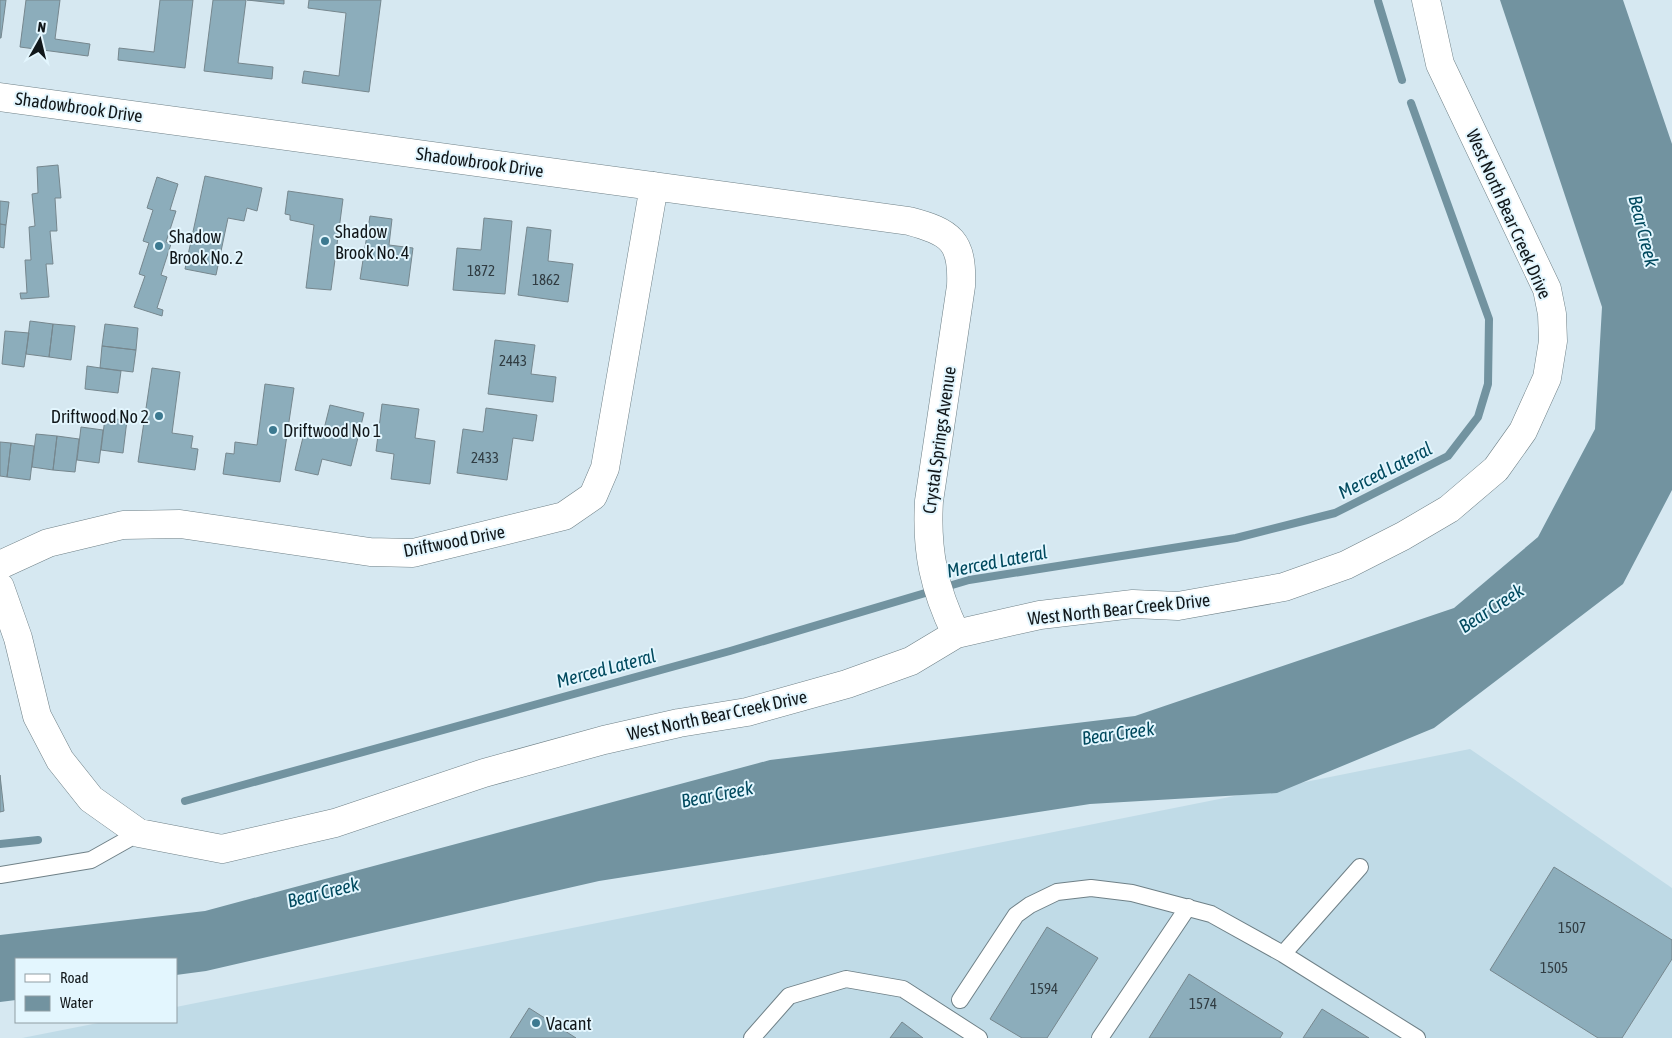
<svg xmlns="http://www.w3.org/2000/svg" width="1672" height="1038" font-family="'Asap Condensed',sans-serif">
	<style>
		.built { fill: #c0dbe7 }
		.water { fill: #7293a0 }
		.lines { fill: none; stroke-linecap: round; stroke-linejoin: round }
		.stream { stroke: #7293a0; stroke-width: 8 }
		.building { fill: #8cadbb; stroke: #76878e }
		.service-casing { stroke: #6f8087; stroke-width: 18 }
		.minor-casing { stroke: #6f8087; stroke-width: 29 }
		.service { stroke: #fff; stroke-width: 16 }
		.minor { stroke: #fff; stroke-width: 28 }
		.poi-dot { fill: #3c7990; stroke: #e3f6fe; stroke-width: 2 }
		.labels { text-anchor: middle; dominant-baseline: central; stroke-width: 4; stroke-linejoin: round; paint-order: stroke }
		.number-label { font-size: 15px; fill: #303c42 }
		.street-label { font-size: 18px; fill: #11171a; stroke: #e3f6fe }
		.poi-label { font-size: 18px; fill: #11171a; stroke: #e3f6fe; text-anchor: start }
		.water-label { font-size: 19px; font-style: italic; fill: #00495e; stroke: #e3f6fe }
	</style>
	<rect width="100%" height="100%" fill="#d6e8f1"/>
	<path class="built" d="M1470,749L1672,888V1038H22L103,1022H176V1007Z"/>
	<path class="water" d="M1500,0H1623L1672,144V490L1623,584L1434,728L1277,793L1090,804L599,881L206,971L176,975V959H16V1000L0,1002V935L205,911L770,760L1135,716L1454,608L1538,537L1595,429L1602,307Z"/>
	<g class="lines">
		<path class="stream" d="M1378,1L1402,80
			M185,801L730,651L969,580L1236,538L1335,513L1448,456L1478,417L1488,384L1489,319L1411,103
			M0,844L38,840"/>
	</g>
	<path class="building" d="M0,0H6L1,38H0Z
		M26,0H60L55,39L90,44L88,56L20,47Z
		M160,0H193L185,68L118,60L119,48L154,52Z
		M213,0H246L238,63L273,67L272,79L204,71Z
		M247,0H284V4Z
		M309,0H381L369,92L302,83L304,71L339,76L346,13L308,8Z
		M58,165L61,198H55L57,231H50L53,264H46L49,297L21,299L20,293H27L25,260H31L29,227L35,226L32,194L38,193L37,167Z
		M205,176L262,188L257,211L247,208L244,221L228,218L216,275L185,269Z
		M157,177L178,184L170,210L176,211L166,242L171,244L161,275L167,277L157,308L163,310L162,316L134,307L145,276L139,274L149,243L143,241L153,210L147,208Z
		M288,191L343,199L331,290L306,288L314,225L290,220V215L285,214Z
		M0,201L9,202L6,225L0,224Z
		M370,216L392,219L389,245L413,248L408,286L360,279Z
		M484,218L512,221L505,294L453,290L457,248L481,250Z
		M0,224L6,225L4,248L0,247Z
		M527,227L551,230L548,261L573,264L568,302L518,295Z
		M30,321L53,324L49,357L26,354Z
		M53,324L75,326L71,360L49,357Z
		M105,324L138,328L136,350L102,346Z
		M5,331L29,333L24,367L2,364Z
		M495,340L535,345L531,374L556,377L553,402L488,394Z
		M102,346L136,350L133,372L100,368Z
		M87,366L121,371L118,393L85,389Z
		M152,368L180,372L172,433L193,436L191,448L198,449L195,470L138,462Z
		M265,384L294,388L280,482L223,474L226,453L234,454L235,442L257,445Z
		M382,404L419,409L415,438L435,441L430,484L391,479L394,454L376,451Z
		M330,405L364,413L351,466L322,459L318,475L295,470L306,425L324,429Z
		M486,408L537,415L533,441L513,438L507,480L457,473L463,429L483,432Z
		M105,418L127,420L123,453L101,450Z
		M81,427L103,430L99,463L77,460Z
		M36,434L57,436L53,470L32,467Z
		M57,436L79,439L75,472L53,470Z
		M0,442L11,443L7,477L0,476Z
		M11,443L34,446L30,480L7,477Z
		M0,775L4,811L0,812Z
		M1554,867L1672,940V959L1622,1038H1598L1490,970Z
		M1047,927L1098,958L1047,1038H1022L990,1019Z
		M1189,974L1283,1033L1280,1038H1149Z
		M529,1008L576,1038H510Z
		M1322,1009L1369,1038H1303Z
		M902,1022L923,1038H890Z"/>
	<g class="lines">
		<defs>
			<path id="service" d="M0,875L91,860L139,833
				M1283,954L1360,867
				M960,1000L1016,915L1030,905L1057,892L1091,888L1132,893L1211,914L1283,954L1417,1038
				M752,1038L789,996L846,979L903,989L979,1038
				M1100,1038L1188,907"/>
			<path id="minor" d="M0,97L909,221C951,232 963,241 961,286L929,501C926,552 934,588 956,634
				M0,565L48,543L123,525L180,524L370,552L413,553L564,516L593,496L605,468L654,186
				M0,587L18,638L37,716L60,760L91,799L139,833L222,849L335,823L484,773L604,740L679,723L747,712L847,684L911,661L956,634L1040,615L1133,604L1178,606L1284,587L1346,565L1403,536L1449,509L1496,469L1523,431L1547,378L1553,341L1552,314L1547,289L1440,64L1426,0"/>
		</defs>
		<use href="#service" class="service-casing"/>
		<use href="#minor" class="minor-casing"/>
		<use href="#service" class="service"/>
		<use href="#minor" class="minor"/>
	</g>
	<g class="poi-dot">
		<circle cx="325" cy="241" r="5"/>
		<circle cx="159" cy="246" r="5"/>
		<circle cx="159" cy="416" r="5"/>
		<circle cx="273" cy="430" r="5"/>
		<circle cx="536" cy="1023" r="5"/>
	</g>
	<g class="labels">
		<g class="number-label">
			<text x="481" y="270">1872</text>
			<text x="546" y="279">1862</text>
			<text x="513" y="360">2443</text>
			<text x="485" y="457">2433</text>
			<text x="1572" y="927">1507</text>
			<text x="1554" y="967">1505</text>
			<text x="1044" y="988">1594</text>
			<text x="1203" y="1003">1574</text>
		</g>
		<g class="street-label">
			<text transform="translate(79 107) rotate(8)">Shadowbrook Drive</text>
			<text transform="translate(480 162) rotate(8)">Shadowbrook Drive</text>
			<text transform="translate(1509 214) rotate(66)">West North Bear Creek Drive</text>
			<text transform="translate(939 440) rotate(-82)">Crystal Springs Avenue</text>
			<text transform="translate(454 541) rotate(-11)">Driftwood Drive</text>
			<text transform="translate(1119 609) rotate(-6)">West North Bear Creek Drive</text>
			<text transform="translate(717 715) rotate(-12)">West North Bear Creek Drive</text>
		</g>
		<g class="poi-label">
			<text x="335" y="231">Shadow<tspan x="335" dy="21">Brook No. 4</tspan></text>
			<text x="169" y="236">Shadow<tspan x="169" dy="21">Brook No. 2</tspan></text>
			<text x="149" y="416" text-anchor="end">Driftwood No 2</text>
			<text x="283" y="430">Driftwood No 1</text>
			<text x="546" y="1023">Vacant</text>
		</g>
		<g class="water-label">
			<text transform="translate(1644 231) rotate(76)">Bear Creek</text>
			<text transform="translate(1385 470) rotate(-27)">Merced Lateral</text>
			<text transform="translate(997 561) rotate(-11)">Merced Lateral</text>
			<text transform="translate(1491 608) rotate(-33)">Bear Creek</text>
			<text transform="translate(606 668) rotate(-15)">Merced Lateral</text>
			<text transform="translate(1118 733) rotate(-8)">Bear Creek</text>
			<text transform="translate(717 794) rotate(-11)">Bear Creek</text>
			<text transform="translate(323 892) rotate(-14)">Bear Creek</text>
		</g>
	</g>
	<rect x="15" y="958" width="162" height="65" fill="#e3f6fe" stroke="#8f9da3"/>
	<rect x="25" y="974" width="25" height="8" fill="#ffffff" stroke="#8f9da3"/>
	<text x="60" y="983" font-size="15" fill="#11171a">Road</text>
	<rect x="25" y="996" width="25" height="15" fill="#7293a0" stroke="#8f9da3"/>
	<text x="60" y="1008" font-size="15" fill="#11171a">Water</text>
	<g transform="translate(40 40) rotate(8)" stroke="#e3f6fe" stroke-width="4" paint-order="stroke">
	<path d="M0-4L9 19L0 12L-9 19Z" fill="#11171a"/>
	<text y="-8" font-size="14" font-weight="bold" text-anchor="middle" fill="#11171a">N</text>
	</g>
</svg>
